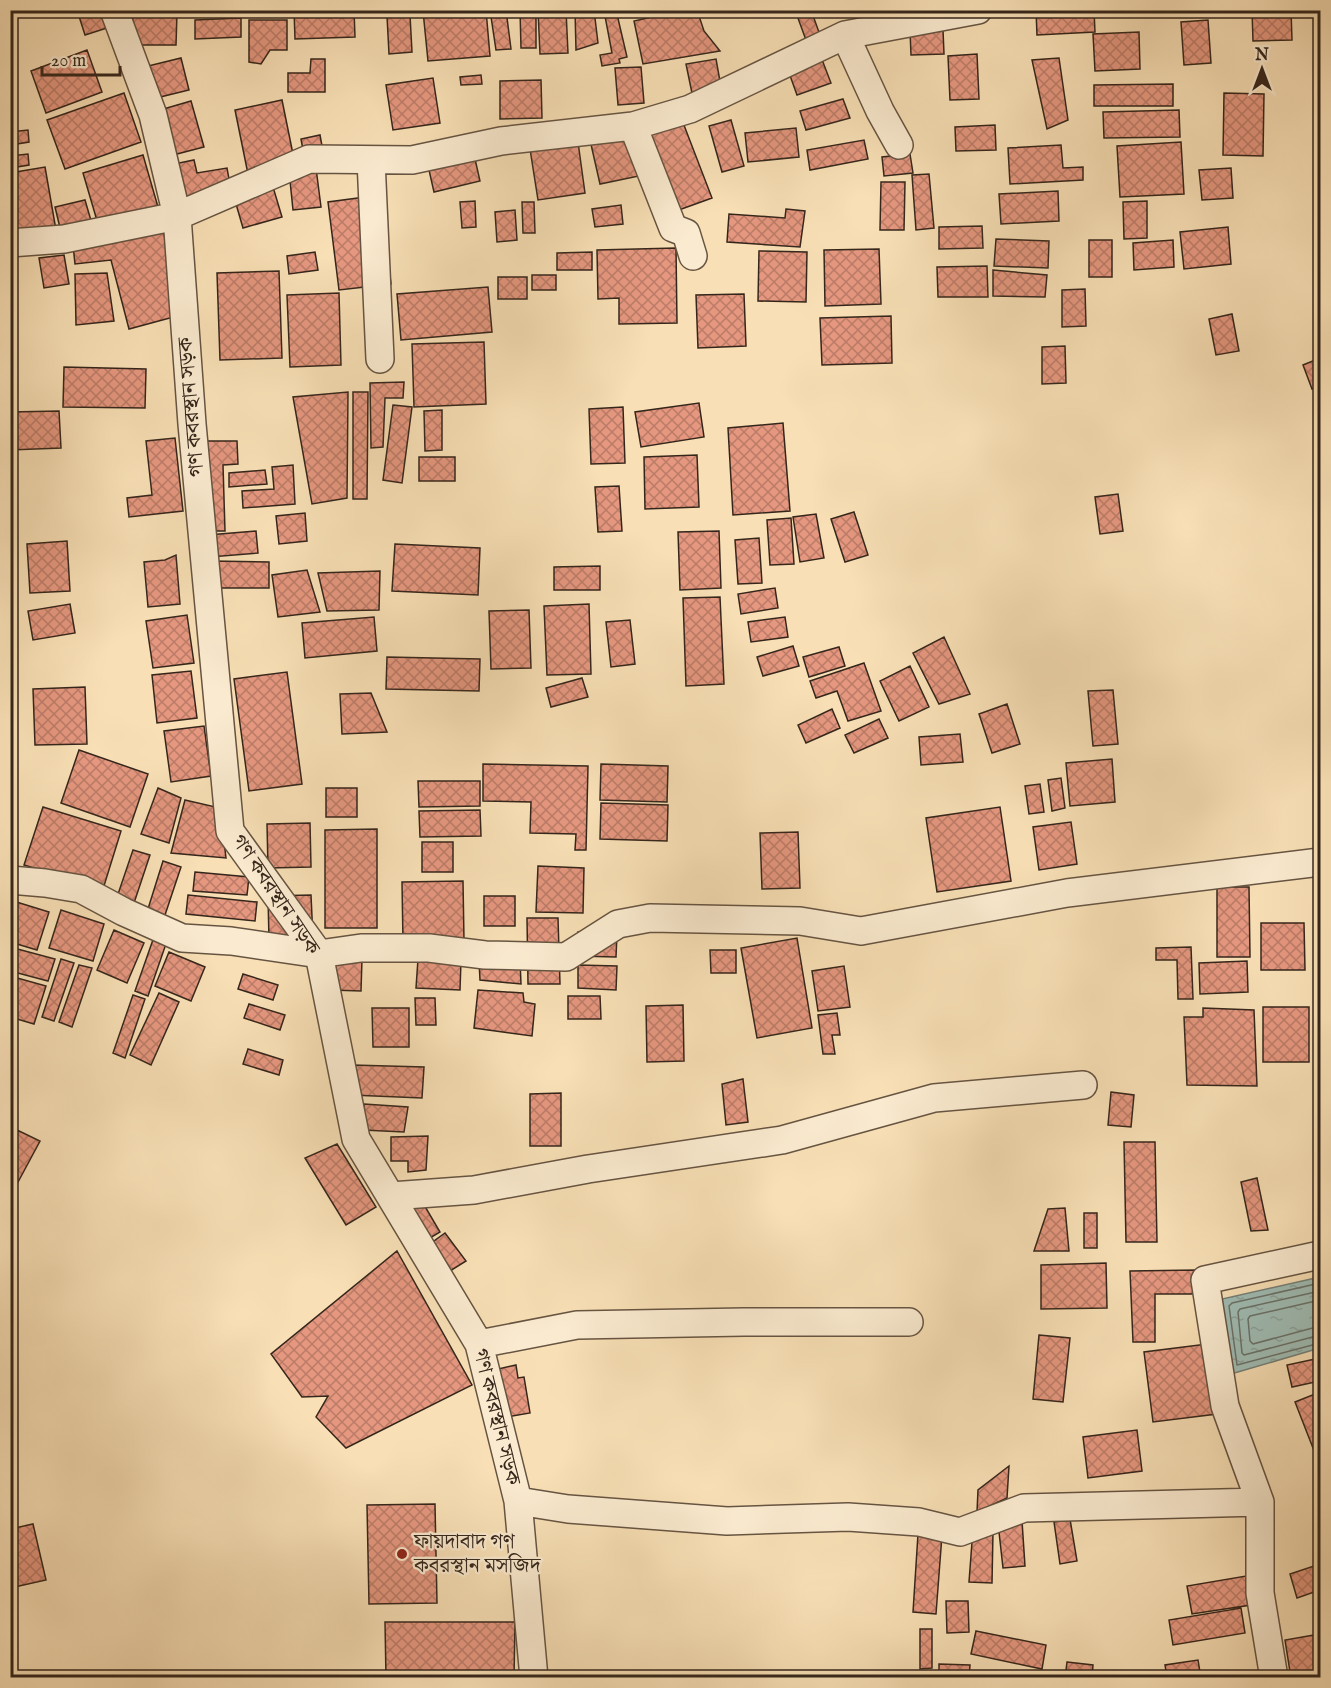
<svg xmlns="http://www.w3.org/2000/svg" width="1331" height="1688" font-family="'IM FELL English','Noto Serif Bengali',serif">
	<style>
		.water { fill: url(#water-ripples); stroke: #758077; stroke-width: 1.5 }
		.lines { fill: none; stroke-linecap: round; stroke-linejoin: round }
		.shore { stroke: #6a7168; stroke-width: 1.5 }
		.building { fill: url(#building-cross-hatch); stroke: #35261b; stroke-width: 1.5 }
		.street-casing { stroke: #665442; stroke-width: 30 }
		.street { stroke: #faeacf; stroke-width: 27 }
		.poi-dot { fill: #8f2418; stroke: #faeacf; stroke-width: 2 }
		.labels { text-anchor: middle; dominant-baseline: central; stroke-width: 4.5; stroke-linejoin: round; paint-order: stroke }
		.street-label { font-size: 21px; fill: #35261b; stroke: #faeacf }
		.poi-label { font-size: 21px; fill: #35261b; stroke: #faeacf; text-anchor: start }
	</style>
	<defs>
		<pattern id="water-ripples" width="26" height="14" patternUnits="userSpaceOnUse" patternTransform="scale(1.5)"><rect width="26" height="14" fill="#9fbcb4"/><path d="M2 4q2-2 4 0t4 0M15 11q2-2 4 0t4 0" fill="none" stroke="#8aa19a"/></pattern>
		<pattern id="building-cross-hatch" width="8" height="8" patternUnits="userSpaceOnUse" patternTransform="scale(1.5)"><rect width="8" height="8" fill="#e5977f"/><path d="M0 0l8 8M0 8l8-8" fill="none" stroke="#ba7b67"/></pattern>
	</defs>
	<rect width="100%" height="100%" fill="#f8dfb5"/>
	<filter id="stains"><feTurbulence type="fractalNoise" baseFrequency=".00333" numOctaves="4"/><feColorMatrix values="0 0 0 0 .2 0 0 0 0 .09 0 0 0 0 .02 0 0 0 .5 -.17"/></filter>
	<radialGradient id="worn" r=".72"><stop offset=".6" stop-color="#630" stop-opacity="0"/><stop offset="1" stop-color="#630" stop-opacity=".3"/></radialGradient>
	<path class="water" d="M1320,1277V1348L1231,1374L1222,1299Z"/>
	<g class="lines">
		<path class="shore" d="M1320,1283L1232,1303L1229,1306L1237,1365L1320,1343
			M1320,1291L1240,1309L1238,1312L1242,1353L1244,1355L1320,1335
			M1320,1300L1250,1316L1248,1319L1250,1341L1253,1344L1320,1326"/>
	</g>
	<path class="building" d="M77,10H105L110,27L85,35Z
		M294,10H354L355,37L295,39Z
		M486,10L490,56L428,61L423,11Z
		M490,10H506L511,49L496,50Z
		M520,10H536V48H521Z
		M538,10H566L568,53L540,54Z
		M575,10H594L598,43L576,50Z
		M616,10L627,57L619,59L620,63L602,66L600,55L612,53L604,11Z
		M683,10H697L704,31L720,51L643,64L634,21Z
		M795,10H811L820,35L806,40Z
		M1036,10H1094L1095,32L1037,35Z
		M1252,10H1291L1292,40L1253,41Z
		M133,12L177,13L176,45H132Z
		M410,15L412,52L389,54L387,16Z
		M241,18V37L195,39V20Z
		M249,20H287V50H270L261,64L249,62Z
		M1208,20L1211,63L1184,65L1181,22Z
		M943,30L944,54L911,55L910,31Z
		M1139,32L1140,69L1095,71L1093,34Z
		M87,50L102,92L46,113L31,71Z
		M977,54L979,99L950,100L948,56Z
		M821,57L831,83L797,95L788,70Z
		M181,58L189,90L156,98L148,66Z
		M1059,58L1068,120L1047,129L1032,60Z
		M311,59H325V92H288V73H310Z
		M716,59L721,87L692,93L686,64Z
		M641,67L644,103L618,105L615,68Z
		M481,75L482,84L461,85L460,77Z
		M433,78L440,123L393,130L386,85Z
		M541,80L542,118L500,119V81Z
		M1173,84V106H1094V85Z
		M124,93L141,142L65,169L47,120Z
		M1224,93L1264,94L1263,156L1223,155Z
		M843,99L850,118L806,130L800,111Z
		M282,100L295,164L248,174L235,110Z
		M191,101L204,147L173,155L160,110Z
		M1179,110L1180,137L1104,138L1103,112Z
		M682,120L712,198L676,211L647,133Z
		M731,120L744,166L722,172L709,126Z
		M995,125L996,150L956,151L955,127Z
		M796,128L799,157L748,162L745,133Z
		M28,130L29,142L10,145V132Z
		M630,131L639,176L600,184L590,140Z
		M320,135L322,146L303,150L301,139Z
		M864,140L868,159L810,170L807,150Z
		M578,142L585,193L538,200L530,149Z
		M1181,142L1184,194L1120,197L1117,146Z
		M1061,145L1063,168L1083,167V180L1010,184L1008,148Z
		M28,154L29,165L10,168V156Z
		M910,154L913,173L884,176L882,157Z
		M143,155L158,207L98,224L83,173Z
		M475,159L480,181L434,192L429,170Z
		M194,160L197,173L227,168L231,190L181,200L174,164Z
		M45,167L56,230L11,237L10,173Z
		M316,168L321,207L293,210L289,171Z
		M1231,168L1233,198L1202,200L1199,170Z
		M929,174L934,228L916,230L912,175Z
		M881,182H905L904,230H880Z
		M273,187L282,217L243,228L234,197Z
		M1058,191L1059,221L1001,224L999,194Z
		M380,195L391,284L339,290L328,202Z
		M85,200L92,224L61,232L55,207Z
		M475,201L476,227L462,228L460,202Z
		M1147,201V238L1124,239L1123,202Z
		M522,202H534L535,233H523Z
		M621,205L623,224L595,227L592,209Z
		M786,209L805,211L800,247L727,242L729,214L785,218Z
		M515,210L517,240L497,242L495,212Z
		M982,226L983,248L939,249V227Z
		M1228,227L1231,264L1184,269L1180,232Z
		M163,229L181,315L129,329L111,260L75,264L73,245Z
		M996,239L1049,241L1048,268L994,266Z
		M1089,240H1112V277H1089Z
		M1173,240L1174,267L1134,270L1133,243Z
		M676,248L677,323L619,324V298L598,299L597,250Z
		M879,249L881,304L825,306L824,250Z
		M759,251L807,252L806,302L758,301Z
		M315,252L318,270L289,274L287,256Z
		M592,252V270H557V253Z
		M64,255L69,284L44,288L39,258Z
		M987,266L988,297H938L937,267Z
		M993,270L1047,275L1045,297L993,296Z
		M279,271L282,358L220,360L217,273Z
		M107,273L114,321L76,325L75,274Z
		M532,275H556V290H532Z
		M498,277H527V299H498Z
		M488,287L492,332L401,340L397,294Z
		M1085,289L1086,326L1062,327V290Z
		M339,293L341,365L290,367L287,295Z
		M744,294L746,346L698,348L696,295Z
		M1232,314L1239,351L1216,355L1209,319Z
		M891,316L892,363L822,365L820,318Z
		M484,342L486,404L414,407L412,344Z
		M1065,346L1066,383L1042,384V347Z
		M1320,358V386L1312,389L1303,365Z
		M64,367L146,369L145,408L63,407Z
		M404,382L403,398H385L383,447L371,448L370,383Z
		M348,392L347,498L312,504L293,397Z
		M353,392H368L367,499H353Z
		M699,403L704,437L641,447L635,412Z
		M393,405L412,407L402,483L383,480Z
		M623,407L625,463L591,464L589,409Z
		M442,410V450L425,451L424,411Z
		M59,411L61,448L10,450V412Z
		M783,423L790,511L733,515L728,428Z
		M175,438L183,511L129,517L127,498L152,495L146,441Z
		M201,441H237L238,464L223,465L225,531H204Z
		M697,455L699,507L645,509L644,457Z
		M419,457H455V481H419Z
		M293,465L295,504L243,508L242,491L274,489L272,467Z
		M265,470L267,484L229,487V473Z
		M619,486L622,531L598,532L595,487Z
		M1118,494L1123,531L1100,534L1095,497Z
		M854,512L868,555L845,562L831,519Z
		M305,513L307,541L279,544L276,516Z
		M816,514L824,558L800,562L793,517Z
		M791,518L794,564L770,565L767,520Z
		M256,531L258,553L210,557L208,535Z
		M719,531L721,588L680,590L678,532Z
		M759,538L762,583L738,584L735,540Z
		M67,541L70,591L30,593L27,544Z
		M395,544L480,548L478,595L392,591Z
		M176,555L180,604L148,607L144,562L165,560Z
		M211,561L269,562V588H210Z
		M600,566V590H554V567Z
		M307,570L320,612L278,617L272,575Z
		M380,571L379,610L327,611L318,573Z
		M775,588L778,608L741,614L738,594Z
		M720,597L724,684L686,686L683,598Z
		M70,604L75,633L33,640L28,611Z
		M589,604L591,674L547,675L544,606Z
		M529,610L531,668L491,669L489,611Z
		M187,615L194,663L153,668L146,621Z
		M374,617L377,651L305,658L302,623Z
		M785,617L788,637L751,642L748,622Z
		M630,620L635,664L611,667L606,622Z
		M944,637L970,694L939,704L913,653Z
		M793,646L799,666L763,676L757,657Z
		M839,647L845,666L809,677L803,657Z
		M387,657L480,659L479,691L386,689Z
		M864,663L881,711L848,721L837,691L816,698L810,681Z
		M910,666L929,707L899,721L880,681Z
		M191,671L197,718L157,723L152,675Z
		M287,672L302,784L249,791L234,679Z
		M582,678L588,697L551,707L546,688Z
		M85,687L87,744L35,745L33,689Z
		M1113,690L1118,744L1093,746L1088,691Z
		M371,693L387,732L342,734L340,694Z
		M1007,704L1020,744L992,753L979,714Z
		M832,709L840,728L806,743L798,725Z
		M879,719L888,738L854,753L845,735Z
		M204,726L211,776L171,782L164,731Z
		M960,734L963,762L921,765L919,737Z
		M79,750L148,774L130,827L61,803Z
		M1112,759L1115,802L1070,806L1066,763Z
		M483,764L588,766L586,850H575L576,834L530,833L531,802L483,801Z
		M601,764L668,766L667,802L600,800Z
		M1061,778L1065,808L1052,811L1048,780Z
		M418,781H480V806L419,807Z
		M1040,784L1044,812L1029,814L1025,786Z
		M158,788L181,798L169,843L141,834Z
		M326,788H357V817H326Z
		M1320,798V835H1315Z
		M185,800L220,808L226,858L171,853Z
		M601,803L668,805L667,841L600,839Z
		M43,807L121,831L103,889L24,865Z
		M1000,807L1011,881L937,892L926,818Z
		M480,810L481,836L420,837L419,811Z
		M10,820L16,861L10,862Z
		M1071,822L1077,864L1039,870L1033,827Z
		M310,823L311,867L268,868L267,824Z
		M377,829V928H325V830Z
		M798,832L800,888L762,889L760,833Z
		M422,842H453V872H422Z
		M133,850L150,855L133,906L116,900Z
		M163,861L181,867L164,918L147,912Z
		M538,866L584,868L583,913L536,912Z
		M195,872L249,877L247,895L193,891Z
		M463,881L464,941L403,942L402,882Z
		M1217,887H1249L1250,957H1217Z
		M188,895L257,902L255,921L186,914Z
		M311,895L313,938L269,940L268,896Z
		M484,896H515V926H484Z
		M10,900L49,912L37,950L10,942Z
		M61,910L104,924L93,961L49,948Z
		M527,918H558L560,984H528Z
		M1261,923H1304L1305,970H1261Z
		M114,930L144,943L127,983L97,970Z
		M578,932L617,934L616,957L577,956Z
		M155,934L168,938L148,996L135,991Z
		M797,938L812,1028L757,1038L741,948Z
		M10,947L55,959L48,981L10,971Z
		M1191,947L1193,999H1178L1177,960H1156V948Z
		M710,950H736V973H711Z
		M169,952L205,967L191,1001L155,986Z
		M333,958L362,959L361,991L331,990Z
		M61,959L74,963L54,1021L42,1017Z
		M418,959L461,961L460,990L416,988Z
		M479,960L520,961L521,984L480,980Z
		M1247,961L1248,992L1200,994L1199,963Z
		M79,965L92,968L72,1027L59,1022Z
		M578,965L617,966L616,990L578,988Z
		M844,966L850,1007L818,1011L812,971Z
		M243,974L278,985L273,1000L238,989Z
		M10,976L46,986L34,1024L10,1017Z
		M478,990L523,993L524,1002L535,1004L532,1036L474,1028Z
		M159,993L179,1002L151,1065L130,1055Z
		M133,995L145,999L125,1058L113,1053Z
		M568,996H600L601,1019H568Z
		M415,998H435L436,1025H416Z
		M249,1004L285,1015L280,1030L244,1018Z
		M683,1005L684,1061L647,1062L646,1006Z
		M1263,1007H1309V1062H1263Z
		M372,1008H409V1047H373Z
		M1203,1008L1254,1010L1257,1086L1187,1085L1184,1017H1203Z
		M837,1013L840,1035H832L835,1054H823L818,1015Z
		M248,1049L283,1060L279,1075L243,1064Z
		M352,1065L424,1067L422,1098L351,1095Z
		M743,1079L748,1122L726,1125L722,1084Z
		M1111,1092L1134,1095L1131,1127L1108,1125Z
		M561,1093V1146H530V1094Z
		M364,1104L408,1107L404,1132L363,1130Z
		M17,1130L40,1141L10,1197V1142Z
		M1317,1135H1320V1194H1319Z
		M428,1136L426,1170L408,1172V1161H391V1137Z
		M1124,1142H1155L1157,1242H1126Z
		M337,1144L376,1207L346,1225L305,1158Z
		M1257,1178L1268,1230L1251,1231L1241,1182Z
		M420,1198L440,1232L425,1241L406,1208Z
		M1065,1208L1069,1251H1034L1048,1209Z
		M1084,1213H1097V1248H1084Z
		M445,1233L466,1261L450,1271L430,1244Z
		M397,1251L472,1385L346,1448L316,1417L328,1396L302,1397L271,1354Z
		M1106,1263L1107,1308L1041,1309V1265Z
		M1197,1270V1294H1155V1342H1133L1130,1271Z
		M1039,1335L1070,1338L1063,1402L1033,1399Z
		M1207,1344L1217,1414L1153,1422L1144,1352Z
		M1320,1358V1381L1292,1387L1287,1365Z
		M516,1365L518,1378L524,1377L530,1413L506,1417L498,1369Z
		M1320,1392V1466L1295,1402Z
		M1137,1430L1142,1471L1088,1478L1083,1437Z
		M1009,1466L1007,1498L977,1512L978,1490Z
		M10,1469L17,1498L10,1500Z
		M435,1504L437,1603L369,1604L367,1505Z
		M1070,1519L1077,1561L1060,1564L1054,1522Z
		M1022,1521L1025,1566L1003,1568L999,1532Z
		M33,1524L46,1580L10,1588V1529Z
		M993,1532L992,1583L969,1582L972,1542Z
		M918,1534L942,1535L936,1614L913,1612Z
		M1320,1564V1590L1297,1598L1290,1574Z
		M1246,1576L1251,1605L1192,1614L1187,1586Z
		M946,1601H968L969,1632L947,1633Z
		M1241,1608L1245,1633L1173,1645L1169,1620Z
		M385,1622H515L514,1678H386Z
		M920,1629H932V1668L920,1669Z
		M976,1631L1046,1645L1042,1669L971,1654Z
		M1320,1634V1678H1291L1285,1640Z
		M1198,1660L1200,1672L1167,1677L1165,1665Z
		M1067,1662L1093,1665L1092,1678H1065Z
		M939,1664L970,1665L969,1678H939Z
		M1123,1672L1164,1677V1678H1123Z"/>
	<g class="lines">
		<defs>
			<path id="street" d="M114,10L153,115L177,216L192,424L230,831L319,954L356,1139L479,1344L518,1501L534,1678
				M845,35L880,111L899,145
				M633,126L673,228L686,233L693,256
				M371,160L380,359
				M10,243L64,239L177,216L309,159L412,160L501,141L633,126L690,109L845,35L978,10
				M10,880L45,883L81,889L124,912L182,938L231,941L319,954L361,948H429L485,955L566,957L618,924L650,918L800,921L861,931L1067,893L1320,862
				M391,1196L474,1190L588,1169L782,1140L934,1098L1083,1085
				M479,1344L577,1325L744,1322H909
				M518,1501L568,1509L727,1521L848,1517L919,1522L960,1532L1024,1508L1260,1502V1593L1274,1678
				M1260,1502L1225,1406L1205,1280L1320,1255"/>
		</defs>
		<use href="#street" class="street-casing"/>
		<use href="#street" class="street"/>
	</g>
	<circle class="poi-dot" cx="402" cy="1554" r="6"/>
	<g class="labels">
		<g class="street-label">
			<text transform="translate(192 407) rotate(-95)">গণ কবরস্থান সড়ক</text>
			<text transform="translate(275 895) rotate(56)">গণ কবরস্থান সড়ক</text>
			<text transform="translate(496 1417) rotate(76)">গণ কবরস্থান সড়ক</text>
		</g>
		<g class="poi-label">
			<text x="414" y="1542">ফায়দাবাদ গণ<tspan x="414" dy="24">কবরস্থান মসজিদ</tspan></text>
		</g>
	</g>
	<rect width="1331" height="1688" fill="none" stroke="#f8dfb5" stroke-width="36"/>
	<rect x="12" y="12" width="1307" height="1664" fill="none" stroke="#35261b" stroke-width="3"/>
	<rect x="18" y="18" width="1295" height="1652" fill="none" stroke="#35261b" stroke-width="1.5"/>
	<g transform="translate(1262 69)" stroke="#faeacf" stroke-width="4.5" paint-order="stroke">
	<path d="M0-4.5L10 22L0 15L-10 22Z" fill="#35261b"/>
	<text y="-9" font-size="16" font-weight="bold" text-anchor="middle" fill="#35261b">N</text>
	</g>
	<path d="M42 66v9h78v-9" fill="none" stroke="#35261b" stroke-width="3"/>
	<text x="51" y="66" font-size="18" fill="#35261b" stroke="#faeacf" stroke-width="4.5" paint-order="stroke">20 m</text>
	<rect width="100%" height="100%" filter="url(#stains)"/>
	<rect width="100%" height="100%" fill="url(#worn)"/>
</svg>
